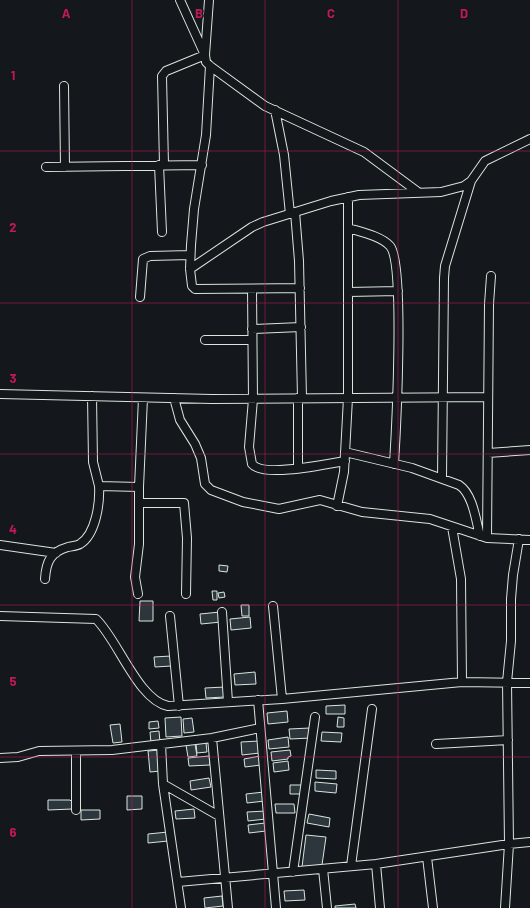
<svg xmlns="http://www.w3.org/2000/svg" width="530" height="908" font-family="Barlow,sans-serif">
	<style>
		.building { fill: #2c363c; stroke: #d8e6dc }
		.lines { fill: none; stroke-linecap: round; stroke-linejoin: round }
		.minor-casing { stroke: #d8e6dc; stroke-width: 10 }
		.minor { stroke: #14181c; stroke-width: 8 }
		.grid { fill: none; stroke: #c2185b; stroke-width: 1; stroke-opacity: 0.55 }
		.grid-label { font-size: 13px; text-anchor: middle; font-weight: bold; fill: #c2185b; stroke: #14181c; stroke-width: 3; stroke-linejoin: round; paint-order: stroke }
	</style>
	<rect width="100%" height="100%" fill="#14181c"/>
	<path class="building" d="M219,565L228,566L227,572L219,571Z
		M212,591H217V600H213Z
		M224,592L225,597L219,598L218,593Z
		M140,601H153V621H139Z
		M241,605H249V616H242Z
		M220,612L221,622L201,624L200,614Z
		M250,617L251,628L231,630L230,619Z
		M171,656V666L155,667L154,657Z
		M255,672L256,684L235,685L234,674Z
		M225,687V697L206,698L205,688Z
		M345,705V714H326V706Z
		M287,711L288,722L268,724L267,713Z
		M181,717L182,736L166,737L165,718Z
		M338,717L344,718V727H337Z
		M192,718L194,732L184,733L183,719Z
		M158,721L159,728L149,729V722Z
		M120,724L122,742L113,743L110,725Z
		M310,728L311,738L290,739L289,729Z
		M159,731L160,742L151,743L150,732Z
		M322,732L342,733L341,742L321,741Z
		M288,737L289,747L269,749L268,740Z
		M259,741L260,753L242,755L241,742Z
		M206,743L207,752L197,753L196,744Z
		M195,744L197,756L188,757L186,745Z
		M159,750L161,771L150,772L148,751Z
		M290,750L291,756L288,757V759L272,761L271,752Z
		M209,756L210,765L189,766L188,758Z
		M260,756L261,765L245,767L244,759Z
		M288,761L289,770L274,772L273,763Z
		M316,770L336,771V779L316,778Z
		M209,778L211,787L191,790L190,781Z
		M315,782L337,784L336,793L315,791Z
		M290,785H302V794H290Z
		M264,792L265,801L247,803L246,794Z
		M127,796H142V809L127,810Z
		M48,800H70L73,803V809L48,810Z
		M275,804H294L295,813H276Z
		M194,809L195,818L176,819L175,811Z
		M81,810H100V819L81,820Z
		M266,811V819L248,821L247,812Z
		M309,814L330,818L329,827L307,823Z
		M265,823L266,831L249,833L248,825Z
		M168,832V841L148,843V834Z
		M306,835L326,837L322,865L302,867Z
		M304,890L305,900L285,901L284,891Z
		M222,896L223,906L205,908L204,898Z
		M355,904L356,908H335V906Z"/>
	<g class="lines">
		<defs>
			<path id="minor" d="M209,0L205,55L206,62L210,66L265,106L364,152L418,192
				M210,66L206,135L194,209L191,245L190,269L192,286L195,289L300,288
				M64,86L65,167
				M275,110L284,155L290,214
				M159,165L162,232
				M164,165L162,76L166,71L205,55L180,0
				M46,167L202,165
				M295,212L299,261L302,398
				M348,228C361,232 381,236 390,246C405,263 396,432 394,464
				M190,269L252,227L263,222L331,201L359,195L441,192L464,186L471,181L485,161L530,139
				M491,276L489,304L487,538L530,540
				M252,289L253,399L249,447L252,464C263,478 327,464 345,461
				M348,292L398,291
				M140,297L143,259L150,256L190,255
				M252,329L301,327
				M205,340H252
				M0,394L212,399L488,397
				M92,396L93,462L99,486L139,487L143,398
				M174,398L180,420L195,444L201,458L205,484L211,490L243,502L279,509L320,500L362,512L430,519L487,538
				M345,452L412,468L459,485C473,494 476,521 480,536
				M488,453L530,450
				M298,468V398
				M442,478L444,278L445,266L471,181
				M140,503H184L187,538L186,594
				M337,506L344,472L348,398V197
				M452,527L461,579L462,682
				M0,545L56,553
				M45,579C46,561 51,552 68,547C72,546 77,546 80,544C96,534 100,503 99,486
				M138,594L135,577L139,544V487
				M273,606L282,699
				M222,612L228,702
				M0,616L96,619C118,640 138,700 168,706L282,699L462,682L530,683
				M170,616L179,706
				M258,700L276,908
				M212,738L228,908
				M161,744L163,784L181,908
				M436,744L508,740
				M76,752V810
				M0,758L18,757L39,751L112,750L212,738L260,728
				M163,784L219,816
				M427,857L433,908
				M376,864L380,908
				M351,866L372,709
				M323,869L327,908
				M293,872L315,717
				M178,882L376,864L509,844L530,842
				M505,908L509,844L507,682L511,641V599L513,575L519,539"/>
		</defs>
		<use href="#minor" class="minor-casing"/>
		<use href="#minor" class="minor"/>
	</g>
	<path class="grid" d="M132,0V908M265,0V908M398,0V908M0,151H530M0,303H530M0,454H530M0,605H530M0,757H530"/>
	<g class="grid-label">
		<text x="66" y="18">A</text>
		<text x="199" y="18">B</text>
		<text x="331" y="18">C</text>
		<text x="464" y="18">D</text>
		<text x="13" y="80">1</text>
		<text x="13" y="232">2</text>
		<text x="13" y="383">3</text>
		<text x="13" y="534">4</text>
		<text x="13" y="686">5</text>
		<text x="13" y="837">6</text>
	</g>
</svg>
